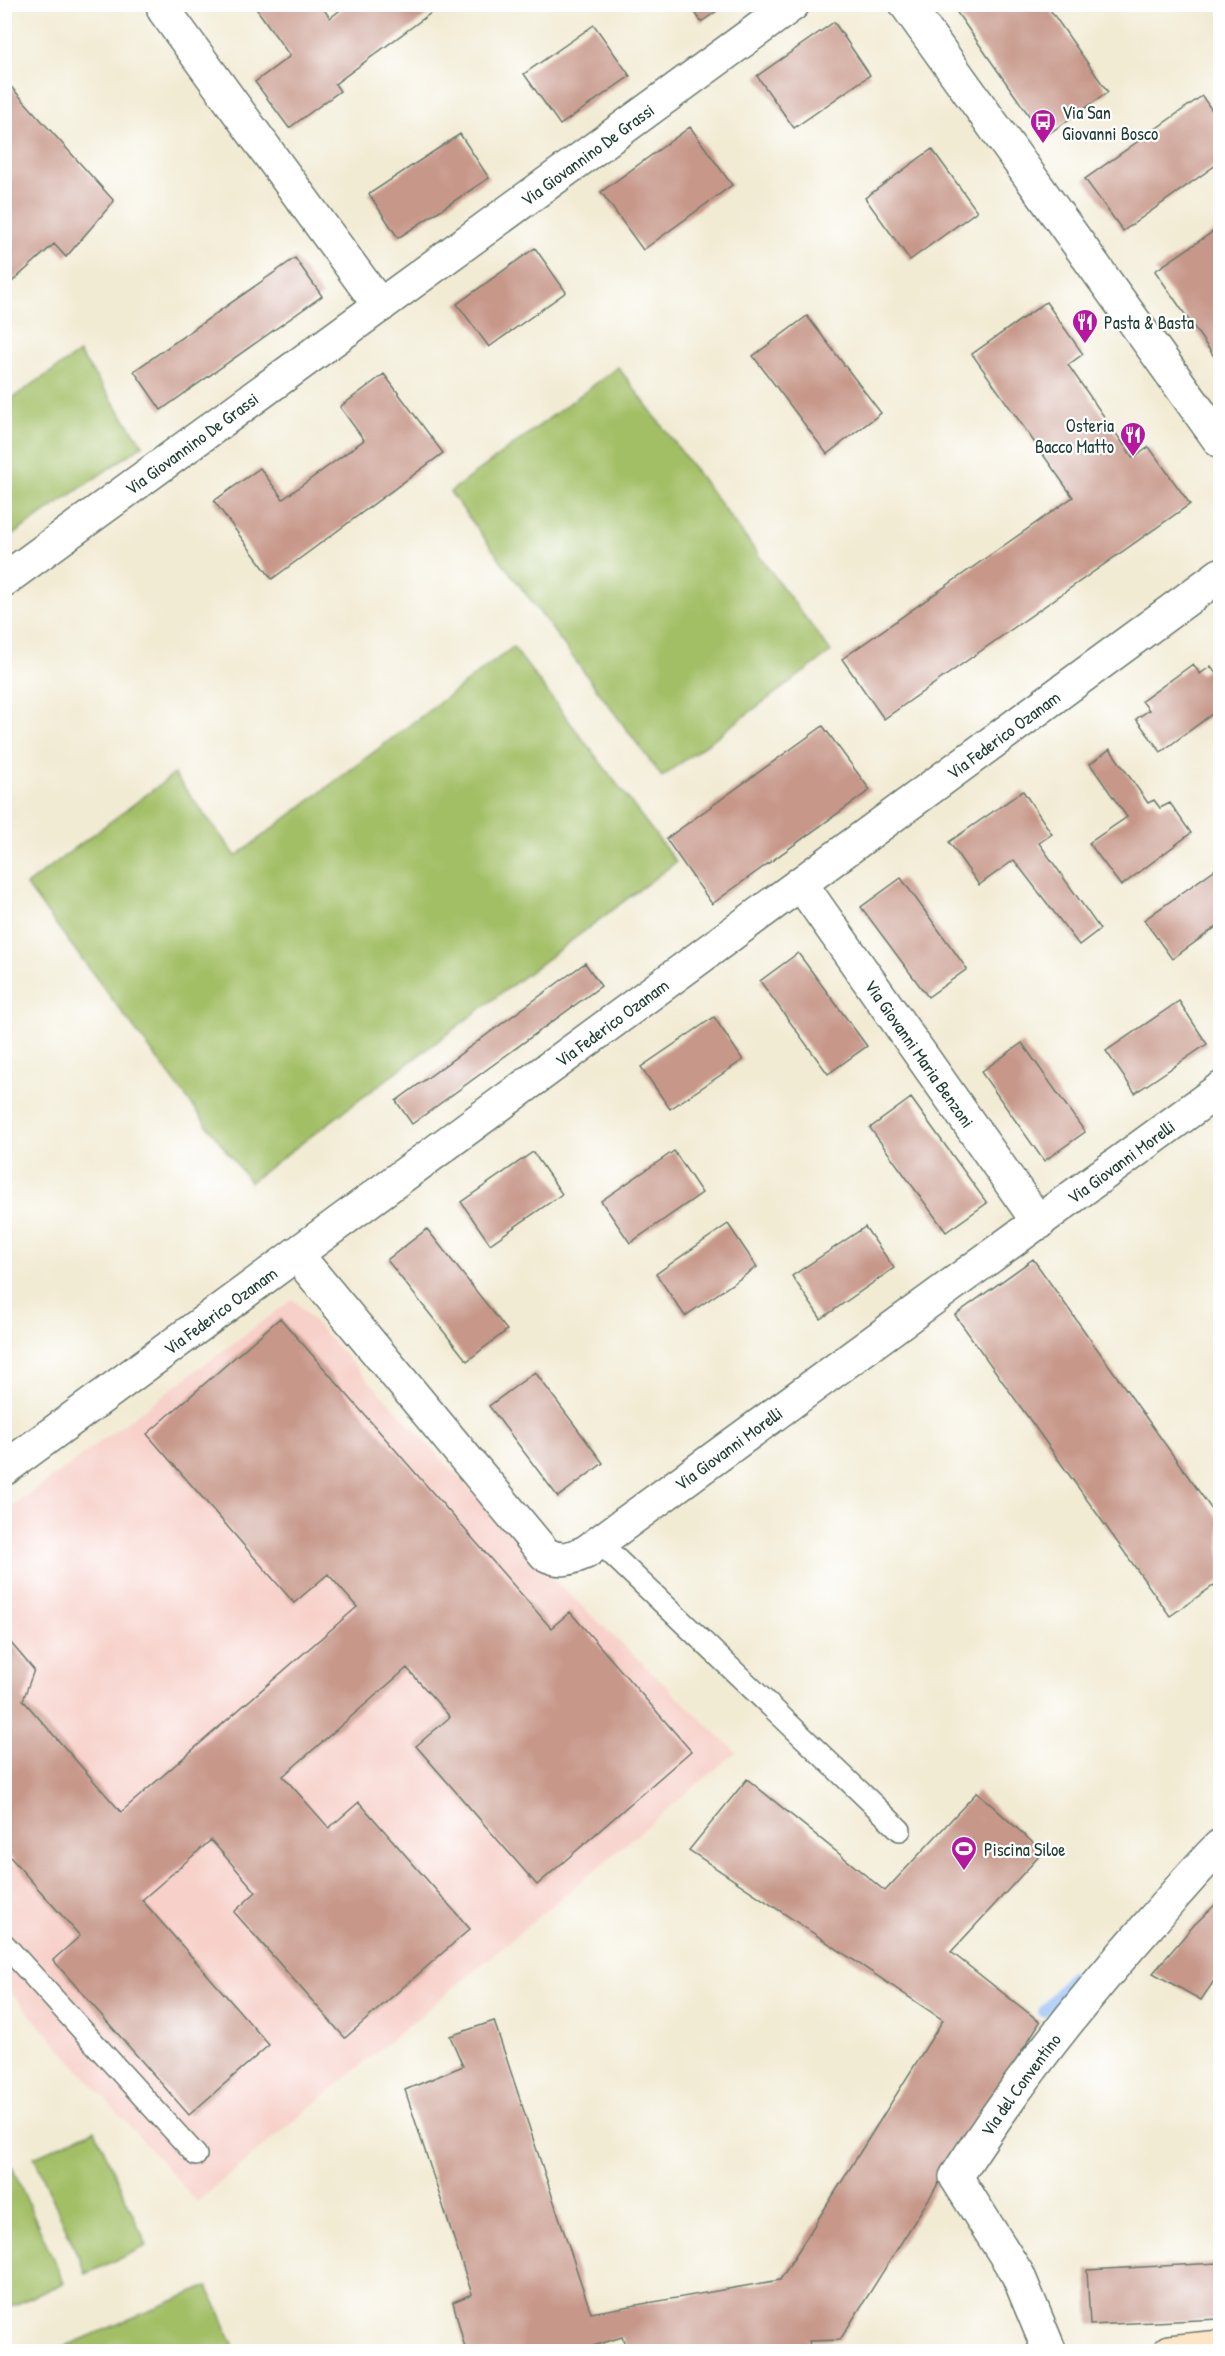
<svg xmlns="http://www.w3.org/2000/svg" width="1225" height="2356" font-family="'Patrick Hand',sans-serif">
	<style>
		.built { fill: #f7d0c9 }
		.green { fill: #a3bf66; stroke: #617e4d; stroke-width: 1.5 }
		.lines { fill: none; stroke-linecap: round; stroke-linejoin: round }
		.stream { stroke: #89b8f4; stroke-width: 10 }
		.building { fill: #c7988a }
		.lane-casing { stroke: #697a6c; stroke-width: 24 }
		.street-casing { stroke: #697a6c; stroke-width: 36 }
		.secondary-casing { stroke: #697a6c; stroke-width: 36 }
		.lane { stroke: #fff; stroke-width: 21 }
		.street { stroke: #fff; stroke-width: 33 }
		.secondary { stroke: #fde5c5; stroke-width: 33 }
		.labels { text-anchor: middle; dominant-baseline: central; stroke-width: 4.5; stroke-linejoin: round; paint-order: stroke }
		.poi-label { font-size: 18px; fill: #1f3d34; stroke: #fff; text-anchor: start }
		.street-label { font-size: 18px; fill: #1f3d34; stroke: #fff }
	</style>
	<rect width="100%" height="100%" fill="#fff"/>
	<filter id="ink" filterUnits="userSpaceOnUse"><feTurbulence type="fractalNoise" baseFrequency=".0167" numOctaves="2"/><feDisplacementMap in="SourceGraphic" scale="12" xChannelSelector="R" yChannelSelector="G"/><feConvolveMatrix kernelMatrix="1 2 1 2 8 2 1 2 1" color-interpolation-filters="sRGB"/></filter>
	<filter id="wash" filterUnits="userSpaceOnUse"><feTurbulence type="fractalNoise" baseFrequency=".008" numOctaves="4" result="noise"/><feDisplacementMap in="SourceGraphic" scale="24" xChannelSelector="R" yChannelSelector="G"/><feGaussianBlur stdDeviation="1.35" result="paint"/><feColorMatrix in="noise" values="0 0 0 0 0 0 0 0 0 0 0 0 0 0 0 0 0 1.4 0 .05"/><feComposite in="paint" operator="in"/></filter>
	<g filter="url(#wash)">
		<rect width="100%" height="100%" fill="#f2ebd4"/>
		<path class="built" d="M293,1299L554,1580L736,1752L197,2202L5,1986L4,1513Z"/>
		<path class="green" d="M79,353L143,445L5,540V403Z
			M618,367L831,652L662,777L450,492Z
			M513,647L676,862L250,1182L26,885L174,774L236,856Z
			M95,2130L147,2246L86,2274L34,2157Z
			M12,2167L64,2283L5,2309V2170Z
			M208,2286L236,2351H54Z"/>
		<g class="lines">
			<path class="stream" d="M1043,2012L1072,1976"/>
		</g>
		<g id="blocks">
			<path class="building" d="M253,4H320L330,18L348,4H443L335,84L340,91L289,128L255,82L290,56Z
				M690,4H727L701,22Z
				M951,4H1046L1108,92L1044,137Z
				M834,22L870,75L794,128L757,76Z
				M594,25L630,76L560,125L524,74Z
				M4,79L114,201L66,257L54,244L4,289V202L9,197L4,192Z
				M1202,96L1220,122V162L1123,231L1085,179Z
				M690,127L732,185L643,250L601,192Z
				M460,134L489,178L398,238L369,194Z
				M932,149L977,211L910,260L865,198Z
				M1214,231L1220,240V365L1155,271Z
				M535,248L566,292L489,347L457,304Z
				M295,258L322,296L161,410L134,371Z
				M1046,302L1083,354L1068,365L1133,458L1149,447L1190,504L884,719L842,659L1073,497L972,354Z
				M807,316L881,413L827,454L753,356Z
				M384,374L443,453L272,579L214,501L260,468L283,499L364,440L340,407Z
				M1193,664L1200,674L1211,666L1220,679V708L1161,752L1136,719L1149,710L1142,701Z
				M823,726L870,790L712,904L666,839Z
				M1110,749L1148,803L1154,800L1160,808L1170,803L1191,833L1121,886L1089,843L1127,817L1090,764Z
				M1023,791L1052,834L1039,843L1100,929L1079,945L1014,860L979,885L949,842Z
				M1217,868L1220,872V924L1172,959L1144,920Z
				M901,878L967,969L928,997L861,907Z
				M798,953L867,1046L828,1074L760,981Z
				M585,963L601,986L412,1124L396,1101Z
				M1179,1001L1207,1044L1135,1093L1106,1051Z
				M714,1017L743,1060L670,1109L641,1067Z
				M1022,1043L1085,1132L1044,1161L981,1072Z
				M911,1098L987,1203L946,1232L870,1128Z
				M674,1151L702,1193L630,1243L601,1201Z
				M533,1152L562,1194L490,1244L461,1202Z
				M728,1224L757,1267L685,1316L656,1274Z
				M865,1227L894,1268L821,1319L792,1276Z
				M427,1229L507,1330L467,1361L387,1260Z
				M1033,1259L1220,1521V1581L1170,1616L955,1315Z
				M280,1318L551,1628L570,1612L691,1751L537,1885L416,1746L450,1717L407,1668L283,1776L329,1828L359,1802L470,1929L345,2038L234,1912L256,1892L211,1840L142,1900L269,2045L189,2115L53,1960L80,1936L4,1850V1635L34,1670L23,1700L121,1812L357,1607L328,1574L294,1603L147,1434Z
				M535,1372L603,1463L558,1497L489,1406Z
				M747,1779L885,1891L977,1792L1043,1852L951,1952L1040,2022L840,2340L809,2341L811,2352H628L622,2337L574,2352H466L453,2302L472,2294L405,2090L463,2066L450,2036L494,2021L591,2313L780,2280L943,2020L689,1850Z
				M1220,1900V1972L1201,2000L1153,1973L1194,1925Z
				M1218,2263V2270H1220V2319L1090,2325L1087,2270Z"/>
		</g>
	</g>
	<g filter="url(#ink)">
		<use href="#blocks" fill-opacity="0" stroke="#697a6c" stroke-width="1.5"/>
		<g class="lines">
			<defs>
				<path id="lane" d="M599,1542L900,1830
					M4,1944L196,2155"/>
				<g id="street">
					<path d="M172,4L164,10L380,306"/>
					<path d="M906,4L1220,441"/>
					<path id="s1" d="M4,580L793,4"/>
					<path id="s2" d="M801,884L1039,1223"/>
					<path id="s3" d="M296,1254L545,1554C560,1562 570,1559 586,1552L1220,1089"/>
					<path id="s4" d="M4,1469L1220,575"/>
					<path id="s5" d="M1050,2352L1018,2275L956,2177C1014,2086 1081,2001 1153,1920C1175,1895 1196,1869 1220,1846"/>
				</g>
				<path id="secondary" d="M1169,2352L1220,2347"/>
			</defs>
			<use href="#lane" class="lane-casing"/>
			<use href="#street" class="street-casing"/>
			<use href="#secondary" class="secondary-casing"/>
			<use href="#lane" class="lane"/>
			<use href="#street" class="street"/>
			<use href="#secondary" class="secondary"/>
		</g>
	</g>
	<defs>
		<symbol id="bus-pin" viewBox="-11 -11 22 30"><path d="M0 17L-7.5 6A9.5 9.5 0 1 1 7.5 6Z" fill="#b5179e" stroke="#fff"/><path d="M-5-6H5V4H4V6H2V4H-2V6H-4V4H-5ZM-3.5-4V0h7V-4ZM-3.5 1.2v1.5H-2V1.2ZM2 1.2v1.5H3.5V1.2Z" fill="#fff"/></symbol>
		<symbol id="restaurant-pin" viewBox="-11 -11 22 30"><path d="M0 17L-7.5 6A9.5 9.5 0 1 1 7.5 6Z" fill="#b5179e" stroke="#fff"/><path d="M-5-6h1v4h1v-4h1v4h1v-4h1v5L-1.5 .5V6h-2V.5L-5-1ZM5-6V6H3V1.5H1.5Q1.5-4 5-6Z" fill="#fff"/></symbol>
		<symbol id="stadium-pin" viewBox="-11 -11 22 30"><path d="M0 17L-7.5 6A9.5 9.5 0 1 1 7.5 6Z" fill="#b5179e" stroke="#fff"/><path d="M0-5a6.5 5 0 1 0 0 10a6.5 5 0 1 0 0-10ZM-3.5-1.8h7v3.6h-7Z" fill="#fff"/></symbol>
	</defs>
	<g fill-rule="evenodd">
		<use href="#bus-pin" x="1028" y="107" width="30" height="40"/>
		<use href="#restaurant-pin" x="1070" y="307" width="30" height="40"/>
		<use href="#restaurant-pin" x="1118" y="420" width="30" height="40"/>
		<use href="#stadium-pin" x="949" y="1834" width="30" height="40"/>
	</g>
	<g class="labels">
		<g class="poi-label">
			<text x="1062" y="112">Via San<tspan x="1062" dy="21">Giovanni Bosco</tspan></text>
			<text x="1104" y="322">Pasta &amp; Basta</text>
			<text x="1114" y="425" text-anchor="end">Osteria<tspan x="1114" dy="21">Bacco Matto</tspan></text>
			<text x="984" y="1849">Piscina Siloe</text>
		</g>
		<g class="street-label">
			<text stroke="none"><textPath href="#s1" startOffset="722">Via Giovannino De Grassi</textPath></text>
			<text stroke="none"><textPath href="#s1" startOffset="232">Via Giovannino De Grassi</textPath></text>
			<text stroke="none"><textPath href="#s4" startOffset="1240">Via Federico Ozanam</textPath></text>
			<text stroke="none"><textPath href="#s4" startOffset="754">Via Federico Ozanam</textPath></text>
			<text stroke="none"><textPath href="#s2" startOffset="207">Via Giovanni Maria Benzoni</textPath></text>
			<text stroke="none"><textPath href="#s3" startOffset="1095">Via Giovanni Morelli</textPath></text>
			<text stroke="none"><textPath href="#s4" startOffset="268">Via Federico Ozanam</textPath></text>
			<text stroke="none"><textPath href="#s3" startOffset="609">Via Giovanni Morelli</textPath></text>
			<text stroke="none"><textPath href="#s5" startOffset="312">Via del Conventino</textPath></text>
		</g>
	</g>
	<rect width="1225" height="2356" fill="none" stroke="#fff" stroke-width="24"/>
</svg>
